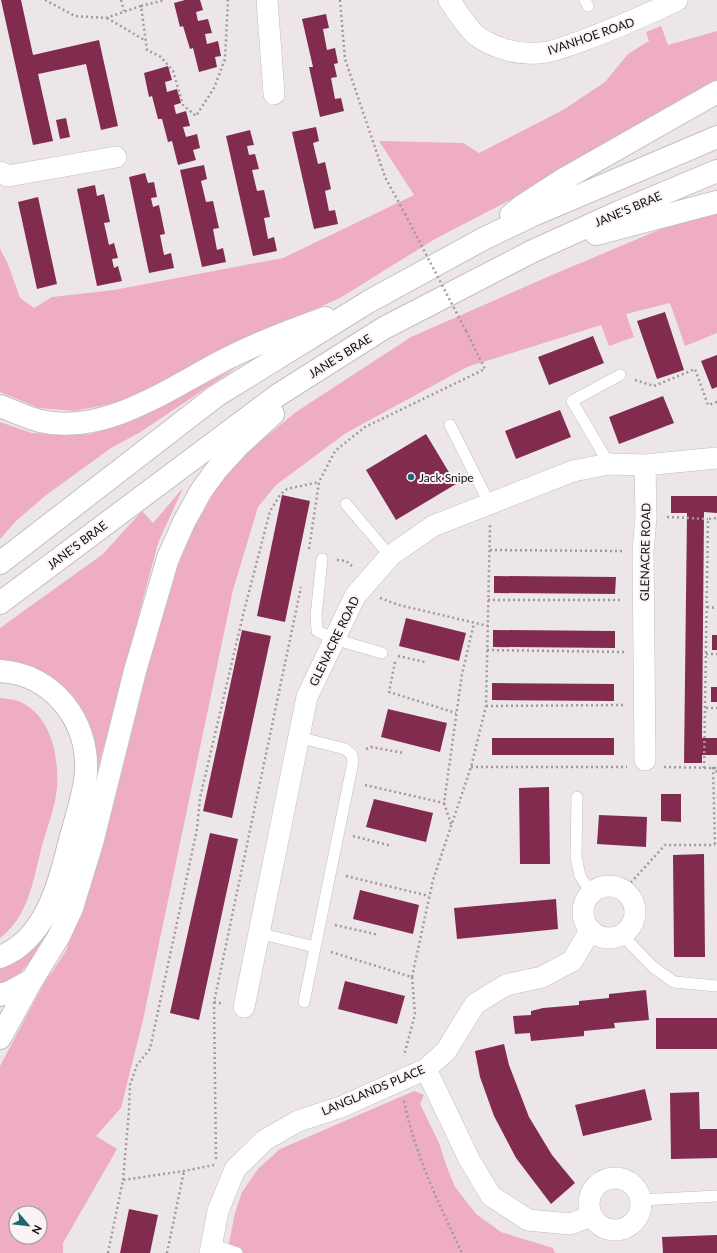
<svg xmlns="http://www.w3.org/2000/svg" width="717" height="1253" font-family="Lato,sans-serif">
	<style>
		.green { fill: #eeadc2; fill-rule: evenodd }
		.building { fill: #812b4f }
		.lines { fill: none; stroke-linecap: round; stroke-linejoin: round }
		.lane-casing { stroke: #c5bec0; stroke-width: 12 }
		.street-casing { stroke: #c5bec0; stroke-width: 22 }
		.secondary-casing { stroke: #c5bec0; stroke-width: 24 }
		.path { stroke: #9f9a9b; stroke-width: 2.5; stroke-dasharray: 2 3; stroke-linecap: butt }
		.lane { stroke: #fff; stroke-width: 11 }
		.street { stroke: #fff; stroke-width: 21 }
		.secondary { stroke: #fff; stroke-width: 22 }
		.path-bridge { stroke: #9f9a9b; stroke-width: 2.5; stroke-dasharray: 2 3; stroke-linecap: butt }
		.poi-dot { fill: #1c6771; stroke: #faf3f5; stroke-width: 1.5 }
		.labels { text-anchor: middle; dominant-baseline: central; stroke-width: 4; stroke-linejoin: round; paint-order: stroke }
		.street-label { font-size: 12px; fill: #100d0e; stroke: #faf3f5 }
		.poi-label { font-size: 12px; fill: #100d0e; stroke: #faf3f5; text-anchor: start }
	</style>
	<rect width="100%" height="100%" fill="#ede6e8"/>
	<path class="green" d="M661,26L668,45L717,31V86L543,183L435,239L340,298L261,333L190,371L116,403L74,411L39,408L0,392V249L8,264L20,298L34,308L52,297L114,290L283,258L414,195L379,141L463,143L479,153L563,110L605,82L628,54L649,41L646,32Z
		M717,213V333L685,346L670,303L626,314L634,337L609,346L601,325L467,367L346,433L276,485L258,507L233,590L143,1020L121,1108L96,1136L117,1149L63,1243V1253H0V1066L43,985L66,951L88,890L164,599L193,530L227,469L296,412L411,337L552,275L673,224ZM16,1213H40V1237H16Z
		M236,368L139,433L111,448L45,496L16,521L0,539V422L32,433L68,435L91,434L133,420Z
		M183,488L158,543L63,899L37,953L13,982L0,988V970L25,954L85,791L73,718L0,667V628L103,554L142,511L153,523Z
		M0,698C6,699 13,699 18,701C51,714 59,756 57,787C56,805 46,831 41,849C33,882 28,917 0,938Z
		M414,1091L424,1095L420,1104L439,1143L445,1162L455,1187L476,1214L501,1232L553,1248L555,1253H227L235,1213L242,1192L258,1169L280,1149Z"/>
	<path class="building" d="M1,0H21L33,55L99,40L118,126L101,130L86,64L38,74L53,141L33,145Z
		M185,0H200L203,10L196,12L198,21L208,19L212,33L205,34L207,44L218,41L221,56L215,57L217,67L199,72L193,48L190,49L183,26L180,27L174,3Z
		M326,14L329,28L323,29L327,50L335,48L338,63L334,64L337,77L331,78L335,99L341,98L344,111L320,117L309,67H313L302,19Z
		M168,66L172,80L165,82L167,92L177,89L181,103L174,105L176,114L186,111L190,126L183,127L186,137L197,134L200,148L193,150L196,160L178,165L172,141L168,142L162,119H158L152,96L149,97L144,73Z
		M66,118L70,137L60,139L56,120Z
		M316,127L319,141L313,143L318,164L325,162L331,189L325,191L329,211L335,210L338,224L314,229L292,132Z
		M250,130L254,145L247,146L249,155L255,154L259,169L252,170L257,191L264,190L270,217L264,218L268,239L274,237L277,251L253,256L226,136Z
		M204,165L207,179L201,181L206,202L213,201L219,228L213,229L217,250L223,248L226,262L202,267L180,170Z
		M145,173L148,183L154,182L157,197L151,198L153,207L159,205L165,234L160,235L164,255L171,253L174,268L149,273L129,177Z
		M95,185L97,196L104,194L110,222L104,223L109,245L114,243L118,258L112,259L114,268L118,266L122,281L97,286L77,189Z
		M38,197L57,284L37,289L18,202Z
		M665,312L684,370L657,379L637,321Z
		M593,336L604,363L549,385L538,357Z
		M717,355V387L712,389L701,361Z
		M663,396L674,423L619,444L609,417Z
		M560,410L571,437L516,459L505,431Z
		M426,434L456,484L396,520L366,470Z
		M282,495L310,501L285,622L257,616Z
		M671,496H717V513L704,512L702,738H717V755H702V763H684L687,513H671Z
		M494,576L616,577L615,594L494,593Z
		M406,618L466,633L459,661L399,646Z
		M242,630L271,636L232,818L203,811Z
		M493,630L615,631V648L493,647Z
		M712,635H717V650H712Z
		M492,683L614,684V701L492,700Z
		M711,687H717V702H711Z
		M388,709L447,723L440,752L381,737Z
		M492,738H614V755H492Z
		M549,787L550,864H520L519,788Z
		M661,794H681V822L661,821Z
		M374,799L433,813L426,842L366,827Z
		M599,815L647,817L646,847L597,844Z
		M210,833L238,839L199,1020L170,1013Z
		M704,854L705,957H674L673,855Z
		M360,890L419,905L413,934L353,919Z
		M556,899L558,929L457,939L454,908Z
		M345,981L405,996L397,1024L338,1009Z
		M646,990L649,1020L614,1023L615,1028L584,1031V1036L531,1041L530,1033L515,1034L513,1016L531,1015V1011L543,1008L579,1005V1001L609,998V994Z
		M656,1018H717V1049H656Z
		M504,1044L509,1065L529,1117L552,1155L575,1183L551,1204L516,1158L494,1116L480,1077L475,1051Z
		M645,1089L652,1120L583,1136L575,1105Z
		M699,1092L700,1129H717V1158L671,1159L670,1093Z
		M129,1209L158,1215L150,1253H120Z
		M717,1235V1253H663L662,1237Z"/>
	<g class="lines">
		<defs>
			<path id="lane" d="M585,0L588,6
				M450,425L490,505
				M609,464L572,401L620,375
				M346,504L390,556
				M322,559L316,616L317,631L334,639L382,653
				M298,737L345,749L352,755L353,762L304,1002
				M577,797L576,857L580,876L591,892
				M258,933L315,947
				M622,935L653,967L674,982L717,986
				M641,1200L717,1196
				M211,1244L237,1253"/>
			<path id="street" d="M267,0L274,94
				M449,0C456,10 468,29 477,36C494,48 517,55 538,53C552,53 566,46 579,42C613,29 645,16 677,0
				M0,172L8,176L116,157
				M645,465L646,517L643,551L645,760
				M583 912a26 26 0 1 1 52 0a26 26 0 1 1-52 0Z
				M244,1007L307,697L355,596L390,556L433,526L573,471L609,464L645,465L717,458
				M426,1069L469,1159L491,1196L528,1220L570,1224L591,1216
				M589 1204a26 26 0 1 1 52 0a26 26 0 1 1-52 0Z
				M210,1253L218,1211L235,1169L265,1140L298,1121L341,1107L426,1069L446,1051L475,1004L506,985L542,977L572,961L590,931"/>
			<path id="secondary" d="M511,215L522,206L564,179L717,92
				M596,234L717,202
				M0,406C13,411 26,417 40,421C104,436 170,388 224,360C257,343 291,330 325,318
				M0,563L216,396L368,302L483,239L531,216L717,137
				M0,603L278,395L384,328L533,251L619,212L717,171
				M0,671C53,674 89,721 86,773C84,795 76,818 70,840C59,884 46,939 0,957
				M0,995L10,992L32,980
				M0,1038L32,980L59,936L72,908L92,843L135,671L168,558L184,522L201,491L217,469L237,447L273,414"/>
		</defs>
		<use href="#lane" class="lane-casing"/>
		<use href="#street" class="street-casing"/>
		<use href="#secondary" class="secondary-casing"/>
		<path class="path" d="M45,0L75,16L106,18L141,6L147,50L161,57L173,71L183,105L196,116L214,88L225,59L228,0
			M121,0L124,11
			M340,0L345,59L385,177L405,214
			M141,6L165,0
			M107,18L146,41
			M635,380L654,386L695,369L708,405L717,402
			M667,517L708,519
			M309,549L319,482L335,451L365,427L485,369L466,331
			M490,550L623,551
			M337,560L346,561L352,566
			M380,598L399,605L488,626
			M488,600H623
			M707,607L717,608
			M487,650L624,652
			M706,654H717
			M398,656L425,662
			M395,662L389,692L456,713
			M486,706L624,705
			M706,708H717
			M366,749L371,747L404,753
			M471,767H627
			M664,767L717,768
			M704,768L708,519L717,518
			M717,772L713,768L715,845L717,844
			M365,785L444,803
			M451,824L444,803L462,674L474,623
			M353,836L392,846
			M346,876L429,896
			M624,890L665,845H715
			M335,925L379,935
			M331,952L412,977L415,1014L404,1056
			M412,977L433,880L471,767L486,706L490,525
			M214,1002L224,1004
			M404,1101C415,1155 439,1204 462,1253
			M216,1159L214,1002L301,587
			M123,1180L129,1111L130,1085L137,1065L150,1049L197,829L200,798L243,615L270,511L280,495L287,489L319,482
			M108,1253L123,1180L184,1171L214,1165
			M167,1253L184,1171"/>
		<use href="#lane" class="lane"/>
		<use href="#street" class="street"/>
		<use href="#secondary" class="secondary"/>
		<path class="path-bridge" d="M405,214L466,331"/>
	</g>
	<circle class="poi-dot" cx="411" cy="477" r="4"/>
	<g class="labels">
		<g class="street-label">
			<text transform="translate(591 36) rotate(-19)">IVANHOE ROAD</text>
			<text transform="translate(628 209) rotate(-23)">JANE'S BRAE</text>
			<text transform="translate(340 356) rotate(-32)">JANE'S BRAE</text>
			<text transform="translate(77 545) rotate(-37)">JANE'S BRAE</text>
			<text transform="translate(645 552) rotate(-89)">GLENACRE ROAD</text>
			<text transform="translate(334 641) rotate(-64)">GLENACRE ROAD</text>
			<text transform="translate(373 1090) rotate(-23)">LANGLANDS PLACE</text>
		</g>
		<g class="poi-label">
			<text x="419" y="477">Jack Snipe</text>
		</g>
	</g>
	<g transform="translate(28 1225) rotate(118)"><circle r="19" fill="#faf3f5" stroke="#9c9799"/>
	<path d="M0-3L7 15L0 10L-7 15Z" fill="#1c6771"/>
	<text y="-6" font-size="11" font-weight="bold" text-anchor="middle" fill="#100d0e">N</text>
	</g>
</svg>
